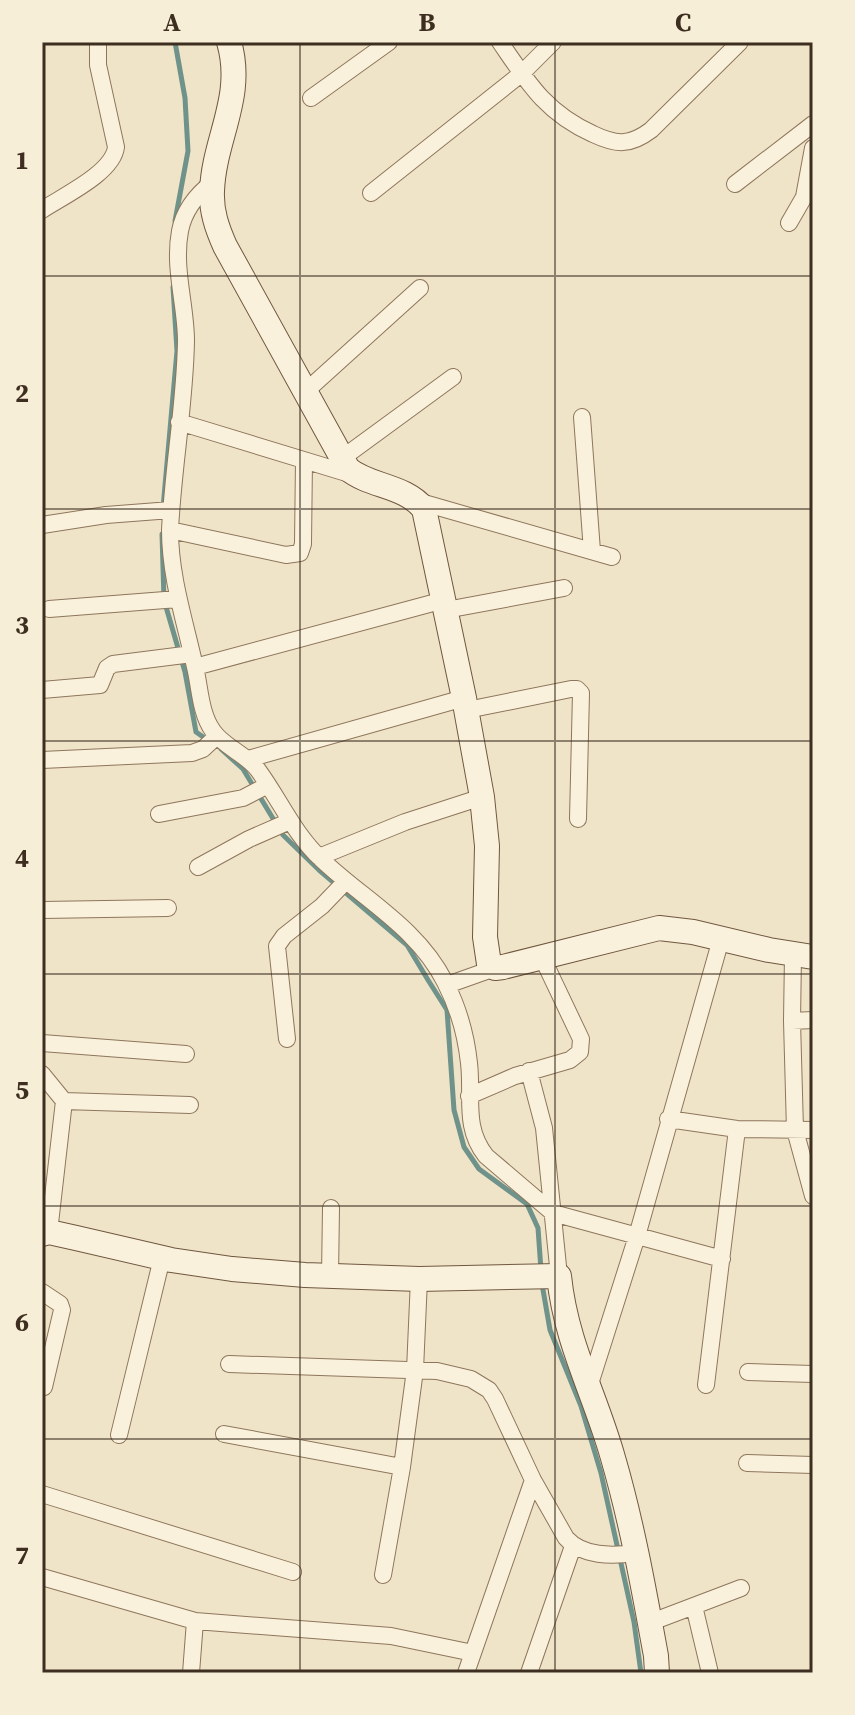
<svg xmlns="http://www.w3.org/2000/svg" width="855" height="1715" font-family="'Source Serif 4',serif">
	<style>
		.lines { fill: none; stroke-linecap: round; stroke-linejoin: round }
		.stream { stroke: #6f938a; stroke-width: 5 }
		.street-casing { stroke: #8d765c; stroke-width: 18 }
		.secondary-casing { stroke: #6f573f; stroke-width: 26 }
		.street { stroke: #faf1dc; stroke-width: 16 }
		.secondary { stroke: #faf1dc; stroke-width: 24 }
		.grid { fill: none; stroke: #3d2e20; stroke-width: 2; stroke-opacity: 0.55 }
		.neatline { fill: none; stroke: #3d2e20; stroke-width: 3 }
		.grid-label { font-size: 26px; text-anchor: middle; font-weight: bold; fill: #3d2e20 }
	</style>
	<rect width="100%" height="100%" fill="#f0e4c8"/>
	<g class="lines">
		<path class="stream" d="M175,42L185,98L188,151L175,221
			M163,508L177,351L173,287
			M162,534L164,600L185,672L196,732L209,741
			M221,749L243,769L283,835L319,870L407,945L428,980L447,1010L454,1110L464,1147L479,1169L527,1204L538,1228L541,1270
			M542,1284L550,1330L581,1406L601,1473L634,1622L641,1673"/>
		<defs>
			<path id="street" d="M500,42C528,83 546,113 593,134C616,145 630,146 651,130L740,42
				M311,98L389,42
				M213,182C196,195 184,210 180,231C173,268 186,305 186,341C185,404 173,467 170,530C170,577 185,621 195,667C200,687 200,713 213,731C224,747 246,754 258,770C280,800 294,834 321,859C364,900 417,927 445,982C458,1007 466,1035 469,1063C473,1097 463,1127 486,1156L553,1213L722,1259
				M735,184L813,124
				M371,193L521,74L553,42
				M42,210C63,196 113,173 116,147L98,65V42
				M789,223L804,197L813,148
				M305,392L420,288
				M582,417L592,551
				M179,422L353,475
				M341,459L453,377
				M417,501L612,557
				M42,525L106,515L171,510
				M170,530L286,555L300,553L303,544L304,460
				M49,609L178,599
				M446,610L564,588
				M195,667L444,600
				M42,690L100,685L107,668L113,664L192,654
				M467,710L571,689H577L581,693L578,819
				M248,759L464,698
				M42,760L192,753L203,749L217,736
				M159,814L243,798L268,785
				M319,857L405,822L482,797
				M198,867L249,839L290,821
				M42,910L168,908
				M793,955L792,1021L795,1130L813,1196
				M447,985L495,968
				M792,1021L813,1020
				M287,1039L277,946L284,936L322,906L346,881
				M42,1043L186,1054
				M529,1071L544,1128L559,1276
				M42,1074L64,1101L49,1232
				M469,1096L515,1076L570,1060L580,1052L581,1039L542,957
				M64,1101L190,1105
				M668,1119L737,1129L813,1130
				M330,1276L331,1208
				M42,1292L60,1304L62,1310L44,1387
				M229,1364L437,1371L471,1379L489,1390L495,1399L533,1480L566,1538C583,1557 612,1556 636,1553
				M748,1372L813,1374
				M706,1385L737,1129
				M589,1387L637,1236L721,939
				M224,1434L402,1467
				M119,1435L162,1258
				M747,1463L813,1465
				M42,1494L293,1572
				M383,1575L402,1467L415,1370L419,1279
				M42,1577L195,1621L391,1636L473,1653
				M694,1606L710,1673
				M649,1623L741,1588
				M191,1673L195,1621
				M466,1673L533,1480
				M529,1673L573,1546"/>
			<path id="secondary" d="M229,42C245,97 214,138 212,191C211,211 217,228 225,246L348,469C370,487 405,485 424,509L464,698L482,797L487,846L485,937L489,964L495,968L503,967L659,928L693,932L769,950L813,957
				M42,1234L49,1232L76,1238L171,1260L232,1269L305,1275L419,1279L559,1276C566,1344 595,1394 613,1458C632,1523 644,1590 656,1656L657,1673"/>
		</defs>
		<use href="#street" class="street-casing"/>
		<use href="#secondary" class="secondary-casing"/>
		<use href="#street" class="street"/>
		<use href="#secondary" class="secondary"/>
	</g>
	<path class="grid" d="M300,42V1673M555,42V1673M42,276H813M42,509H813M42,741H813M42,974H813M42,1206H813M42,1439H813"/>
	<rect width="855" height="1715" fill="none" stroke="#f7eed8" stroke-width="88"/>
	<rect x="44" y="44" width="767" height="1627" class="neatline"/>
	<g class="grid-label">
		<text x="172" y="31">A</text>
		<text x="427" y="31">B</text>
		<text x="683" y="31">C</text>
		<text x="22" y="169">1</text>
		<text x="22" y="402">2</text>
		<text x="22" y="634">3</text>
		<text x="22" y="867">4</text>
		<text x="22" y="1099">5</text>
		<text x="22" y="1331">6</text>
		<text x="22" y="1564">7</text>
	</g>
</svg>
